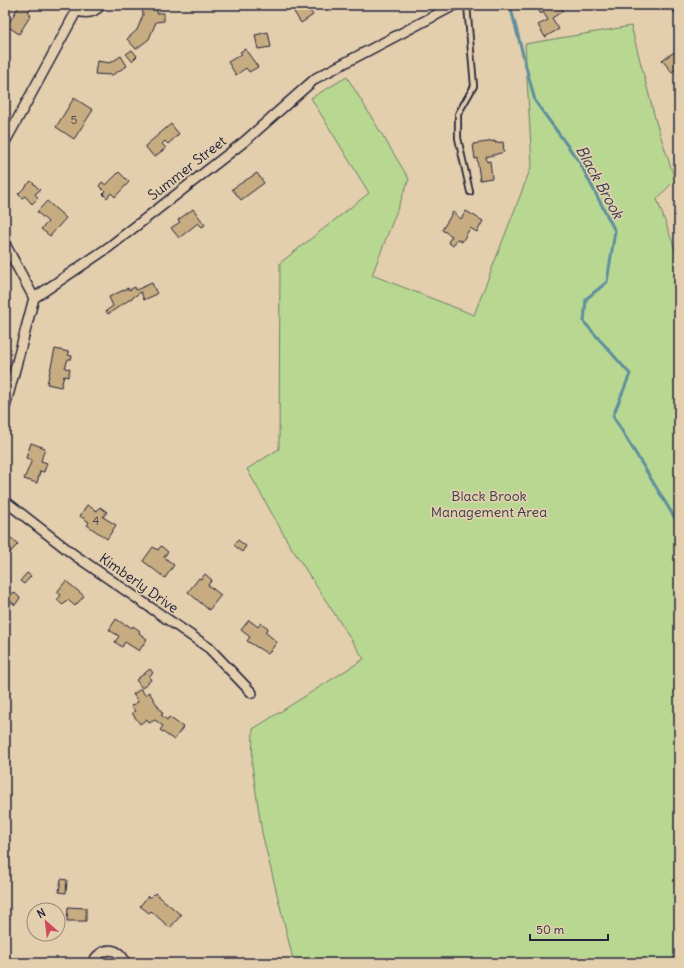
<svg xmlns="http://www.w3.org/2000/svg" width="684" height="968" font-family="Delius,sans-serif">
	<style>
		.green { fill: #b8d892; stroke: #6d7d66 }
		.lines { fill: none; stroke-linecap: round; stroke-linejoin: round }
		.stream { stroke: #5f8f9d; stroke-width: 3 }
		.building { fill: #c6ac80; stroke: #22223b }
		.lane-casing { stroke: #22223b; stroke-width: 8 }
		.street-casing { stroke: #22223b; stroke-width: 12 }
		.lane { stroke: #e3cead; stroke-width: 4.5 }
		.street { stroke: #e3cead; stroke-width: 9 }
		.labels { text-anchor: middle; dominant-baseline: central; stroke-width: 3.5; stroke-linejoin: round; paint-order: stroke }
		.number-label { font-size: 12px; fill: #4b444c }
		.street-label { font-size: 14px; fill: #22223b; stroke: #e3cead }
		.park-label { font-size: 14px; fill: #383d48; stroke: #e3cead }
		.water-label { font-size: 15px; font-style: italic; fill: #313d53; stroke: #e3cead }
	</style>
	<rect width="100%" height="100%" fill="#e3cead"/>
	<filter id="ink" filterUnits="userSpaceOnUse"><feTurbulence type="fractalNoise" baseFrequency=".025" numOctaves="2"/><feDisplacementMap in="SourceGraphic" scale="8" xChannelSelector="R" yChannelSelector="G"/><feConvolveMatrix kernelMatrix="1 2 1 2 8 2 1 2 1" color-interpolation-filters="sRGB"/></filter>
	<g filter="url(#ink)">
		<path class="green" d="M631,26L656,122L675,180L657,199L679,260V963H294L262,833L252,765L253,729L364,659L289,544L247,469L279,449L280,263L369,193L311,98L347,77L409,179L372,275L474,315L532,165L525,44Z"/>
		<g class="lines">
			<path class="stream" d="M510,5L535,101L580,163L615,231L607,282L586,299L584,322L630,374L613,416L679,525"/>
		</g>
		<path class="building" d="M17,5H32L28,13L31,15L19,34L7,26L19,6Z
			M142,5H156L157,13H164V21L156,22L149,39L136,49L127,39L137,30L143,15Z
			M306,5L313,15L301,23L294,12Z
			M541,5H560L563,11L552,18L559,29L545,37L538,25L548,20L543,12L541,14L537,8Z
			M268,32L271,47L258,49L255,35Z
			M245,49L258,67L249,72L246,68L236,75L228,62L242,54L240,52Z
			M132,50L137,56L132,61L126,54Z
			M676,51L679,55V67L672,72L662,60Z
			M121,56L127,66L112,75L95,74L97,61L110,63Z
			M74,98L93,110L74,139L56,127Z
			M171,124L179,134L168,144L165,141L162,144L166,148L154,157L145,146Z
			M495,141V143L503,142L504,152L486,157L487,162L490,161L492,178L480,180L477,158L475,159L473,144Z
			M119,172L129,182L115,197L111,193L107,198L103,194L105,192L99,186L102,182L106,185Z
			M257,173L264,183L241,200L232,189Z
			M31,181L40,190L35,194L38,198L32,204L25,196L22,198L18,194Z
			M47,201L66,218L50,236L41,229L48,222L37,212Z
			M193,209L205,225L202,227L198,223L179,238L171,228L180,222L178,220Z
			M466,211L483,221L477,232L470,228L462,242L457,239L453,246L448,242L452,236L442,230L453,212L461,219Z
			M152,283L157,294L144,300L141,292L108,314L106,311L113,306L109,297L128,288L129,290L135,287L136,290Z
			M55,349L69,352L68,355L72,356L71,359H68L65,368L70,369L68,377L64,376L61,387L47,384Z
			M31,443L45,448L41,461L47,463L44,472L40,471L37,483L24,479L32,460L26,458Z
			M87,505L97,511L100,507L107,512L103,517L116,525L107,539L87,525L89,522L80,516Z
			M9,536L18,544L5,558V540Z
			M238,540L246,546L242,552L234,545Z
			M161,546L168,552L164,557L174,565L165,578L143,561L153,547L158,550Z
			M27,573L31,576L24,584L20,581Z
			M205,574L212,580L208,585L221,595L209,610L188,592L199,578L201,579Z
			M66,581L84,596L75,606L68,600L63,605L57,600L61,595L57,592Z
			M14,592L20,598L15,605L8,599Z
			M116,619L125,625L126,624L132,628L133,626L140,631L139,633L147,639L139,651L125,642L122,647L115,642L119,636L109,630Z
			M249,620L258,627L261,623L268,628L265,632L277,642L268,654L247,641L250,637L241,630Z
			M150,669L153,673L149,676L151,680L142,688L136,680Z
			M141,689L145,695L149,692L163,714L161,715L167,720L169,717L183,727L174,740L160,730L163,726L155,720L149,723L147,719L140,724L132,713L135,711L131,706L138,702L133,694Z
			M61,879L67,880L66,893L59,892Z
			M155,893L181,915L170,928L151,911L149,913L140,906L148,896L150,898Z
			M68,907L86,908V921H67Z"/>
		<g class="lines">
			<defs>
				<path id="lane" d="M467,5L474,86L458,114V138L470,192"/>
				<path id="street" d="M71,5C80,15 92,15 101,5
					M676,5L679,9
					M5,142L77,10
					M5,244L34,298
					M5,407L34,298L109,247L245,141L316,78L455,5
					M5,501L73,554L209,648L252,693
					M92,963C102,947 117,945 126,963"/>
			</defs>
			<use href="#lane" class="lane-casing"/>
			<use href="#street" class="street-casing"/>
			<use href="#lane" class="lane"/>
			<use href="#street" class="street"/>
		</g>
	</g>
	<g class="labels">
		<g class="number-label">
			<text x="74" y="119">5</text>
			<text x="96" y="520">4</text>
		</g>
		<g class="street-label">
			<text transform="translate(187 168) rotate(-38)">Summer Street</text>
			<text transform="translate(139 583) rotate(35)">Kimberly Drive</text>
		</g>
		<g class="park-label">
			<text x="489" y="496">Black Brook<tspan x="489" dy="16">Management Area</tspan></text>
		</g>
		<g class="water-label">
			<text transform="translate(600 182) rotate(61)">Black Brook</text>
		</g>
	</g>
	<rect width="684" height="968" fill="none" stroke="#e3cead" stroke-width="20"/>
	<rect x="10" y="10" width="664" height="948" fill="none" stroke="#22223b" stroke-width="1.5" filter="url(#ink)"/>
	<g transform="translate(46 922) rotate(332)"><circle r="19" fill="#e3cead" stroke="#96897f"/>
	<path d="M0-3L7 15L0 10L-7 15Z" fill="#d1495b"/>
	<text y="-6" font-size="11" font-weight="bold" text-anchor="middle" fill="#22223b">N</text>
	</g>
	<path d="M530 934v6h78v-6" fill="none" stroke="#22223b" stroke-width="2"/>
	<text x="536" y="934" font-size="12" fill="#22223b" stroke="#e3cead" stroke-width="3" paint-order="stroke">50 m</text>
</svg>
